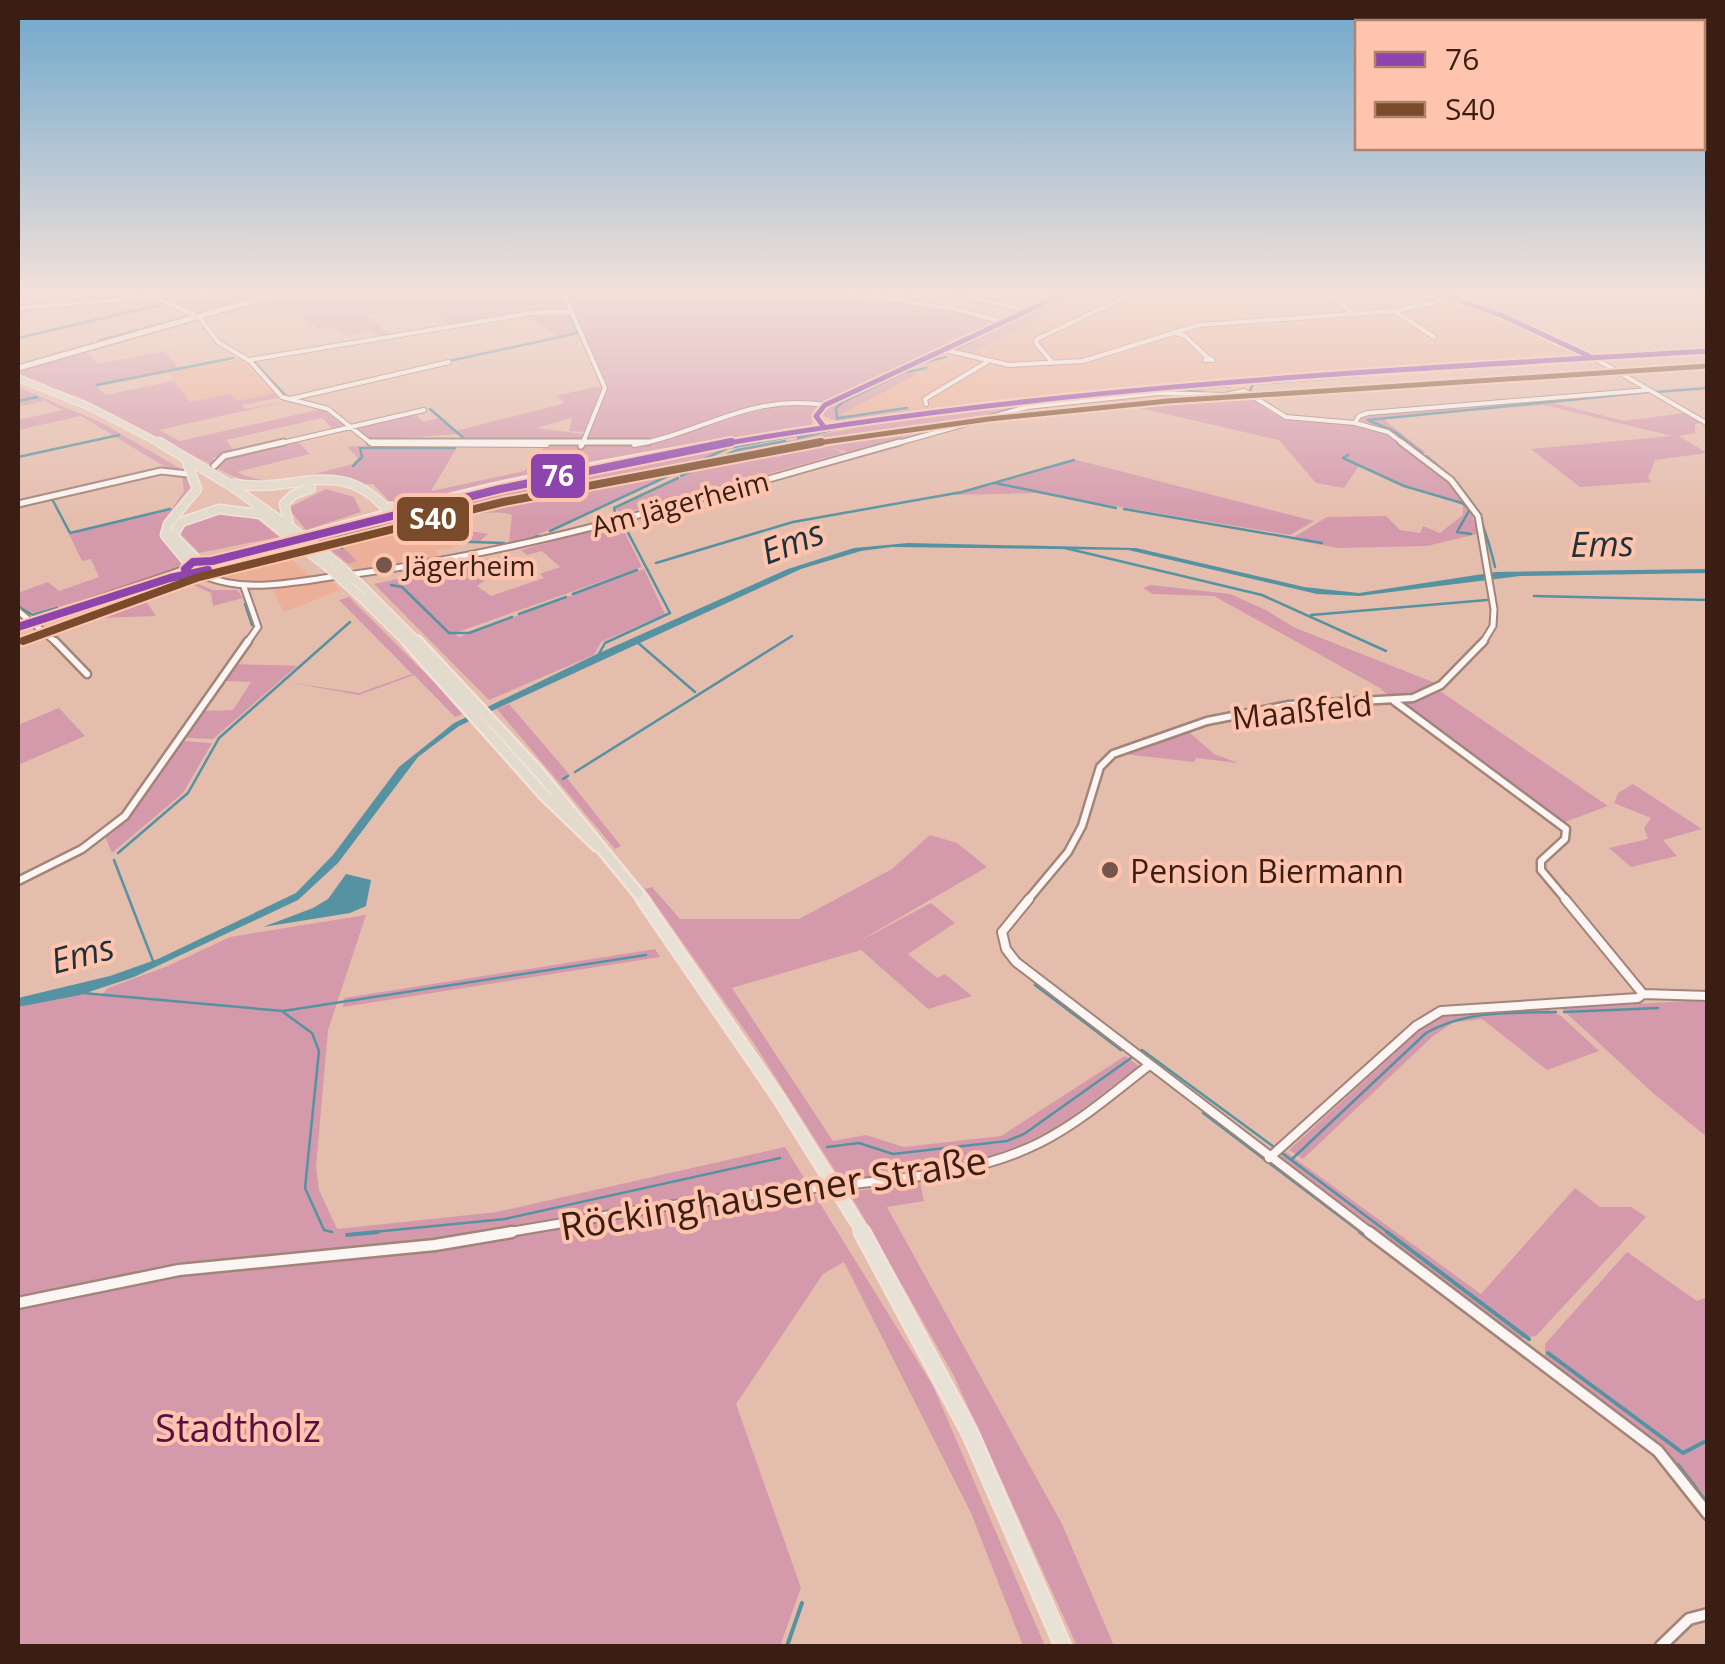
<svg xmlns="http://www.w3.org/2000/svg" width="1725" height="1664" font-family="'Open Sans',sans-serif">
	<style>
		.built { fill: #ecaf97 }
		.green { fill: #d49aac }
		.water { fill: #5693a2 }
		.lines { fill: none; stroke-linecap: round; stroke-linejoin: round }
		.stream-far1 { stroke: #5693a2; stroke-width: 2.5 }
		.stream { stroke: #5693a2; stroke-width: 4 }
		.minor-far4-casing { stroke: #a28478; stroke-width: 6 }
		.minor-far3-casing { stroke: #a28478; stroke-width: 9 }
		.minor-far2-casing { stroke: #a28478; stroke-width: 11 }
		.minor-far1-casing { stroke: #a28478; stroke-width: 12 }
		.minor-casing { stroke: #a28478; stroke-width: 15 }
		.tertiary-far1-casing { stroke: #a28478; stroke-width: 6 }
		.tertiary-casing { stroke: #a28478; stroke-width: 9 }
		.secondary-casing { stroke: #a28478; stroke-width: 8 }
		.primary-far4-casing { stroke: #f3e1da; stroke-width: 8 }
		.primary-far3-casing { stroke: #f3e1da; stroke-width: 10 }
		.primary-far2-casing { stroke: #f3e1da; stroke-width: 14 }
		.primary-far1-casing { stroke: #f3e1da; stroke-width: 15 }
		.primary-casing { stroke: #f3e1da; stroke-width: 19 }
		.trunk-far2-casing { stroke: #f3e1da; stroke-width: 8 }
		.trunk-far1-casing { stroke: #f3e1da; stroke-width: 11 }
		.trunk-casing { stroke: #f3e1da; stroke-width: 14 }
		.minor-far4 { stroke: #fbf5f3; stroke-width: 4 }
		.minor-far3 { stroke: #fbf5f3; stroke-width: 5 }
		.minor-far2 { stroke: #fbf5f3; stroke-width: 6 }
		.minor-far1 { stroke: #fbf5f3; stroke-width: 8 }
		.minor { stroke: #fbf5f3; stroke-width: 10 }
		.tertiary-far1 { stroke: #fbf5f3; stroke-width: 4 }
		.tertiary { stroke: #fbf5f3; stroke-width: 5 }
		.secondary { stroke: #fbf5f3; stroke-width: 5 }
		.primary-far4 { stroke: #e8e1d6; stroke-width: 5 }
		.primary-far3 { stroke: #e8e1d6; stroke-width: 6 }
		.primary-far2 { stroke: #e8e1d6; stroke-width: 9 }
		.primary-far1 { stroke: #e8e1d6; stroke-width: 10 }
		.primary { stroke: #e8e1d6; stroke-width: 14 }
		.trunk-far2 { stroke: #e2dacc; stroke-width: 5 }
		.trunk-far1 { stroke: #e2dacc; stroke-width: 8 }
		.trunk { stroke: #e2dacc; stroke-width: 9 }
		.minor-bridge-casing { stroke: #a28478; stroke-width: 12; stroke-linecap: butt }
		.trunk-bridge-casing { stroke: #f3e1da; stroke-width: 11; stroke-linecap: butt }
		.minor-bridge { stroke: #fbf5f3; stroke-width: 8 }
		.trunk-bridge { stroke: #e2dacc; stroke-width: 8 }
		.bus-1-far1-casing { stroke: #fec4ad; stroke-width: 9 }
		.bus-1-casing { stroke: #fec4ad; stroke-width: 12 }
		.bus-2-far1-casing { stroke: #fec4ad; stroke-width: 9 }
		.bus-2-casing { stroke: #fec4ad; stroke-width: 12 }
		.bus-1-far1 { stroke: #8e44ad; stroke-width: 5 }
		.bus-1 { stroke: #8e44ad; stroke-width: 8 }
		.bus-2-far1 { stroke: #7a4b2a; stroke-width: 5 }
		.bus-2 { stroke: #7a4b2a; stroke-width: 8 }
		.poi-dot { fill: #76564a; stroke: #fec4ad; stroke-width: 4 }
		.labels { text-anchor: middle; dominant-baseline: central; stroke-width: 8; stroke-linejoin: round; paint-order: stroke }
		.far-street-label { font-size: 28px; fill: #3a1e14; stroke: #fec4ad }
		.far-poi-label { font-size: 28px; fill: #3a1e14; stroke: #fec4ad; text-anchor: start }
		.street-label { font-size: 32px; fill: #3a1e14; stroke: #fec4ad }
		.poi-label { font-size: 32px; fill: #3a1e14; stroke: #fec4ad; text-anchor: start }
		.water-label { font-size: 35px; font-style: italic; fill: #1c3139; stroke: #fec4ad }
		.near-street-label { font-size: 38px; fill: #3a1e14; stroke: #fec4ad }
		.near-park-label { font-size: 38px; fill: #580d44; stroke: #fec4ad }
		.line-badge { stroke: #fec4ad; stroke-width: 4 }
		.badge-label { font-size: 28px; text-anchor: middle; font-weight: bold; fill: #fff }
	</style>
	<rect width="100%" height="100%" fill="#e5bdad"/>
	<path class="built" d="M1098,290H1419L1503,319L1580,355L1142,384L847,417L841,413L915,374L908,372L939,359L950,362Z
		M241,359L274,393L236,401L230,394L190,402L168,372Z
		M376,527L453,542V548L436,551L439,561L359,573L348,564L356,560L332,538Z
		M278,547L312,578L238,585L216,578L211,571Z
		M329,580L341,590L284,612L271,586Z"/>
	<path class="green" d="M239,290H282L194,313L159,298Z
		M296,290H560L578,333L559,337L524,315L563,312H522L451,325L434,314H363L392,335L380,337L371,331L346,336L336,329H320L297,314H207Z
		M565,290H828L954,310L996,323L824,403L815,404L817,407L812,414V425L564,470L409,503H391L373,484C360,485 347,479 333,480C286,483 258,492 215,467L223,458L297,441L310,454L237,472C274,491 315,473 353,464L358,458L347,447L352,446L456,449L431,491L525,471L544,447L582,446L607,388Z
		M1079,290H1098L1044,313L1047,314L969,355L953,348Z
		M216,342L165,352L178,368L96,385L105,395L174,381L190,402L230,394L237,401L274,393L278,398L242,405L245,409L288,401L159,430L180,441L322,409L347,427L334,430L322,418L226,440L235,452L212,458L216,462L212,465L83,399L18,375V369L84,348L97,364Z
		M902,371L917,374L842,414L847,417L1044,395L837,421L821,415L828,406Z
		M18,387L102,423L188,473L177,474L81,416L18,430V420L63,410L44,401L18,407Z
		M595,387L602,389L584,432L569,431L572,418L536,428L584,434L579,444H474L460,434L370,440L356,428L414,413L424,422L439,418L455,431L565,403L556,396Z
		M1645,391L1650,393L1553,403L1624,421L1684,413L1702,423L1695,424V433L1679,436L1707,453L1655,460L1648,478L1652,482L1580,487L1531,449L1672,436L1544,405L1382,418L1426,453H1420L1390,432L1358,419L1368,414Z
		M1248,394C1261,400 1266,412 1280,416C1305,424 1332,420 1357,425C1405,435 1470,484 1477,534L1427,546L1337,548L1291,539L1327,517L1386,516L1400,530L1420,533L1423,526L1440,533L1463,515V505L1404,486L1359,466L1344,488L1316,483L1279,440L1109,401Z
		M1031,402L847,452L833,448L843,453L620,514L616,509L739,450L849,429L812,431L840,426Z
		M808,432L728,448L522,542H509L512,515C496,509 459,514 447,527L488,534L479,542L438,540L437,536L379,526L333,538L357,561L348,564L315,537L563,476Z
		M1077,460L1314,521L1290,535L1035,493L950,495Z
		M189,474L193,490L162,532L164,540L182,562L176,571L36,614L18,605V593L48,582L59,591L99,577L91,559L82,561L69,534L172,509L184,491L182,476Z
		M326,489L354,497L361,512L306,530L288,508Z
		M227,511L253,516L279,537L199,553L181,534C189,515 209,515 227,511Z
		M620,523L642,567L455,633L459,637L644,569L665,614L601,642L594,655L489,700L374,584L492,558L496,562L478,573L487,579L477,586L491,596L544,578L540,574L560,567L542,551L527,555L521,550Z
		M188,580L213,590H237L243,598L213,606L211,593L189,583L143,597L156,616L101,618L100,613L86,617L81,611L111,602L112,606L117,600Z
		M1151,585L1230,594L1266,610L1293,627L1438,684L1410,697L1390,698L1380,688L1214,596L1153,594L1143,588Z
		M349,597L465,713L455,717L414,675L359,695L287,682L359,693L412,674L339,600Z
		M235,664L297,666L213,739L187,738L203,711L233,710L251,682L224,681Z
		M1440,691L1608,806L1565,822L1402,704Z
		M509,704L569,774L567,778L621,846L615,849L497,709Z
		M59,708L85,736L18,765V725Z
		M1188,731L1214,754L1238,763L1196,758L1194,762L1124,754Z
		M182,741L212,743L183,793L112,853L104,834L132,814Z
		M1633,784L1702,829L1663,840L1677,856L1631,867L1609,848L1648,839L1644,828L1651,818L1614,803L1618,793Z
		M930,835L957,843L987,867L854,944L931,903L955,923L908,954L937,978L945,974L972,996L928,1009L861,950L732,988L833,1141L866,1135L904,1147L1001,1136L1125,1056L1139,1066C1112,1086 1086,1108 1057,1126C990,1167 917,1172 841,1180L753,1042L645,889L652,887L680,919H799L892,869Z
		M366,915L328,1030L316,1167L319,1190L337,1229L497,1212L785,1147L933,1386L1045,1646H1023L971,1513L844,1262L823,1274L736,1404L801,1588L780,1646H18V1007L70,994H102L108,988L168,966L230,937Z
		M655,949L660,957L343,1007L344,998Z
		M1707,1000V1137L1654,1094L1561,1008Z
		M1541,1006L1561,1016L1599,1051L1547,1070L1482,1019L1454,1022L1432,1037L1303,1159L1289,1150L1420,1030L1442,1015L1460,1011Z
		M1286,1152L1481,1294L1575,1188L1600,1207H1631L1646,1217L1536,1336L1516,1339L1277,1160Z
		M920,1183L924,1201L887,1207L1062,1524L1114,1646H1077L954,1376L849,1192Z
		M1627,1252L1697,1301L1707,1297V1498L1663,1447L1545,1359V1344Z"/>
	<path class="water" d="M908,543L1136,548L1304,587L1359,593L1496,572L1707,569V573L1520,576L1359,596L1317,594L1128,550L892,547L861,551L801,569L459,726L418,757L338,863L298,900L134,977L80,995L18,1007V998L110,976L158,959L296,893L333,855L399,767L454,723L597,654L788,569L854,548Z
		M346,874L371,880L366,906L350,913L263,927L313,908L328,899Z"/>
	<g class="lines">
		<path class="stream-far1" d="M1701,290L1708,312
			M198,314L209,311
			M145,328L188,317
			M115,336L139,330
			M18,338L164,304
			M99,341L112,337
			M956,349L1035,309
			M449,361L578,333L570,315
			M254,362L286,396
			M908,372L926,368
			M97,385L233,358
			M337,386L378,377
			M1178,390L1231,386
			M1167,391L1201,392
			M1250,391L1253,384L1361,376
			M1655,392L1708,388
			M1225,397L1247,394
			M18,401L37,397
			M828,401L899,368
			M1043,403L1075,400
			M430,409L467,441
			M839,418L907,408
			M837,419L836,408L843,402L925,362L946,357
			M953,425L1022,406
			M798,438L844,427
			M900,440L950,426
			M1422,453L1395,432L1368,420L1648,392
			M1348,455L1343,458L1404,486L1462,503L1470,509L1457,532L1471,534
			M1426,456C1471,491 1482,512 1495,567
			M18,457L119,435
			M353,466L362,457L360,448H455
			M681,476L737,450L785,441
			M995,483L1116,508
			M52,499L70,533L170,509
			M1124,509L1322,543
			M616,515L614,508L678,478
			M624,516L757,480
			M550,531L728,448L805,434
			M530,539L538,536
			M342,548L335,538L380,527L439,541L504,543
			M1065,548L1262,595L1386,651
			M656,563L793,522L962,492L1074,460
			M391,585L402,587L449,633H469L512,617
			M573,594L637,570
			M1534,596L1708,600
			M115,599L177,580
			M245,604L252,625
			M18,606L33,615L57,608
			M519,614L566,597
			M1311,615L1487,600
			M637,642L695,692
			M599,654L605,643L670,613L623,523
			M575,772L792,636
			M563,779L568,776
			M118,853L188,793L219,738L350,622
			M114,860L153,961
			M1035,985L1121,1050
			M83,993L283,1011L646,955
			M283,1012L312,1033L319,1051L305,1188L324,1230L332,1232
			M1564,1012L1658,1008
			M1138,1053L1142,1050L1274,1147
			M1203,1113L1363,1234
			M827,1147L859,1143L893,1154L1007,1141L1024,1134L1131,1058
			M1282,1153L1390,1234
			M1291,1160L1426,1033C1467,1010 1510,1013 1556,1012
			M353,1234L505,1219L780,1158"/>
		<path class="stream" d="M1360,1232L1564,1386
			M1387,1232L1529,1339
			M347,1235L378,1232
			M1548,1353L1683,1453L1708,1440
			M1678,1465L1708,1504
			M787,1646L802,1603"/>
		<defs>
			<path id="minor-far4" d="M562,290L605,388L582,445
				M941,290L1027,311
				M1323,290L1353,313
				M856,294L955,309L1004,322
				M156,298L199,317L218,342L250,361L282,397L328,409L372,444L547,445
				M897,300L920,290
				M18,308L235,290
				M1396,312L1434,337
				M1174,332L1185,336L1208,358
				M945,350L1009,365L1083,361L1199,325L1395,311L1451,298
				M1209,358L1213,360H1205Z
				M1594,358L1708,424
				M249,360L532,313L571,312
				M1052,362L1036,343L1037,339L1140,290
				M1244,391L1286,417L1355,423L1388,432L1405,445
				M290,399L449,362
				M926,404L925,399L987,362
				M1355,423L1359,416L1368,413L1648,390
				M273,445L424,410
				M634,445C706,432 747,394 825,405
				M891,445L1027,407L1158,393L1225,395L1244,391"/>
			<path id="minor-far3" d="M370,442H648
				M1401,442L1451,480L1478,516L1494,609L1493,626L1482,644
				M581,446L583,442
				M214,466L224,456L284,442
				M18,504L161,471L188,474
				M198,573C243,595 291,582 339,576C530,553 715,493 900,442
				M244,587L258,627L246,644
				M18,611L58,644"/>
			<path id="minor-far2" d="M55,641L87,674
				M1394,701L1566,829L1565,839L1541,861V870L1567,901
				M18,881L82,849L125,816L248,641
				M1027,901L1068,852L1082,826L1100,767L1113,754L1207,721L1289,705L1413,698L1441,685L1484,641"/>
			<path id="minor-far1" d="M1029,899L1002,932L1006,949L1016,962L1372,1234
				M1565,899L1643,994
				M1269,1158L1416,1026L1441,1011L1638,998L1643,994L1708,996
				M871,1182C928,1176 987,1169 1039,1143C1079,1123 1113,1093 1148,1066
				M498,1234L658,1207L785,1191"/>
			<path id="minor" d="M1369,1232L1658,1451L1708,1514
				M18,1303L179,1270L435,1245L512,1232
				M1661,1646L1689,1619L1708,1614"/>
			<path id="tertiary-far1" d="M1427,290L1501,315L1594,358
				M824,427L816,416L825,405L1072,290"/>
			<path id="tertiary" d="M18,627L185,569"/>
			<path id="secondary" d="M18,368L291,290"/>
			<path id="primary-far4" d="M714,445C1043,387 1376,372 1708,351"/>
			<path id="primary-far3" d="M565,473L339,528L212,568L185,570L193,562L212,561C296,539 380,514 464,494C551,473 640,458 728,442"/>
			<path id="primary-far2" d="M638,893L644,901"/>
			<path id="primary-far1" d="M642,899L778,1097L864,1234"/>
			<path id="primary" d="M862,1232L970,1433L1063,1646"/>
			<path id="trunk-far2" d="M18,378L92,408L163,445"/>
			<path id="trunk-far1" d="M159,442L230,485L295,531
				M188,465L197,489L168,524L165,535L189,564
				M235,484C300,494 340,453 391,514
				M386,507H411
				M256,510L286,534
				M289,524L284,504L293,495L311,488
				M309,542L337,564
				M300,545L328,567
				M198,561L173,536L181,522L219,509L260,514
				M355,580L419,644
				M361,597L409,644"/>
			<path id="trunk" d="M407,641L545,796L597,846
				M417,641L537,770L638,893"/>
		</defs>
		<use href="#minor-far4" class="minor-far4-casing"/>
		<use href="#minor-far3" class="minor-far3-casing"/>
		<use href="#minor-far2" class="minor-far2-casing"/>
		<use href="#minor-far1" class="minor-far1-casing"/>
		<use href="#minor" class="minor-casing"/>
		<use href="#tertiary-far1" class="tertiary-far1-casing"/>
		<use href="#tertiary" class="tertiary-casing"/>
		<use href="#secondary" class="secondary-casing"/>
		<use href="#primary-far4" class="primary-far4-casing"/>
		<use href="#primary-far3" class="primary-far3-casing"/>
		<use href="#primary-far2" class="primary-far2-casing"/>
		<use href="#primary-far1" class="primary-far1-casing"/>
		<use href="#primary" class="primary-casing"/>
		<use href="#trunk-far2" class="trunk-far2-casing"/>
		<use href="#trunk-far1" class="trunk-far1-casing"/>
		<use href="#trunk" class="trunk-casing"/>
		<use href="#minor-far4" class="minor-far4"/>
		<use href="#minor-far3" class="minor-far3"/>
		<use href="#minor-far2" class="minor-far2"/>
		<use href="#minor-far1" class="minor-far1"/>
		<use href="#minor" class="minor"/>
		<use href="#tertiary-far1" class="tertiary-far1"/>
		<use href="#tertiary" class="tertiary"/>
		<use href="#secondary" class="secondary"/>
		<use href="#primary-far4" class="primary-far4"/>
		<use href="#primary-far3" class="primary-far3"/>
		<use href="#primary-far2" class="primary-far2"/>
		<use href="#primary-far1" class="primary-far1"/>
		<use href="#primary" class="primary"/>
		<use href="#trunk-far2" class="trunk-far2"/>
		<use href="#trunk-far1" class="trunk-far1"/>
		<use href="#trunk" class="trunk"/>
		<defs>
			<path id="minor-bridge" d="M785,1191L871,1182"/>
			<path id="trunk-bridge" d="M295,531L309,542
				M286,534L300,545
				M337,564L355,580
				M328,567L361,597"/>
		</defs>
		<use href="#minor-bridge" class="minor-bridge-casing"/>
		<use href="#trunk-bridge" class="trunk-bridge-casing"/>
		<use href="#minor-bridge" class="minor-bridge"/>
		<use href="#trunk-bridge" class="trunk-bridge"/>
		<defs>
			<path id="bus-1-far1" d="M1427,290L1501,315L1589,356
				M824,427L816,416L825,405L1072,290
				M717,445C1045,387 1376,371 1708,351"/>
			<path id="bus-1" d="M185,569L193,562L212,561L500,489L731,442
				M18,627L170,578L208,570"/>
			<path id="bus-2-far1" d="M803,445L989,419L1168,401L1708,366"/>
			<path id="bus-2" d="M23,641L199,577L503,502L821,442"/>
		</defs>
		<use href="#bus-1-far1" class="bus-1-far1-casing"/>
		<use href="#bus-1" class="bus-1-casing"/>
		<use href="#bus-2-far1" class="bus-2-far1-casing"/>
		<use href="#bus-2" class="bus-2-casing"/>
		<use href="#bus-1-far1" class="bus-1-far1"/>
		<use href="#bus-1" class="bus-1"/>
		<use href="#bus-2-far1" class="bus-2-far1"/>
		<use href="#bus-2" class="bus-2"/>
	</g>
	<linearGradient id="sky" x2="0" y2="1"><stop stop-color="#6da7cc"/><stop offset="0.56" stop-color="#f3e1da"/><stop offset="1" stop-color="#f3e1da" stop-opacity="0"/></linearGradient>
	<rect width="1725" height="522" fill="url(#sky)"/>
	<g class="poi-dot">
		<circle cx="384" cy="565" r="10"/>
		<circle cx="1110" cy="870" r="10"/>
	</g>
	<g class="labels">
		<g class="far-street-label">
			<text transform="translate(680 503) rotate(-15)">Am Jägerheim</text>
		</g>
		<g class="far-poi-label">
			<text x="404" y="565">Jägerheim</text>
		</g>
		<g class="street-label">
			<text transform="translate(1302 710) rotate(-6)">Maaßfeld</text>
		</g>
		<g class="poi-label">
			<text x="1130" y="870">Pension Biermann</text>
		</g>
		<g class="water-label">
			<text transform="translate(792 541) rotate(-21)">Ems</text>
			<text transform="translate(1602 543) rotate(-1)">Ems</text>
			<text transform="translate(82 953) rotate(-15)">Ems</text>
		</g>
		<g class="near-street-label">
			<text transform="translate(773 1192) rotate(-9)">Röckinghausener Straße</text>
		</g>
		<g class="near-park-label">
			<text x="238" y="1427">Stadtholz</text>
		</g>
	</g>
	<g class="line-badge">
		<rect x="529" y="452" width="58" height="48" rx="10" fill="#8e44ad"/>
		<rect x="395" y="495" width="76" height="48" rx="10" fill="#7a4b2a"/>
	</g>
	<g class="badge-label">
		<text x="558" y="486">76</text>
		<text x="433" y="529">S40</text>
	</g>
	<rect width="1725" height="1664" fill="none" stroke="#3a1e14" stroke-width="40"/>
	<rect x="1355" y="20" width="350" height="130" fill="#fec4ad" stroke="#b08270" stroke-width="2.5"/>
	<rect x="1375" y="52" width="50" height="15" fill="#8e44ad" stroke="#b08270" stroke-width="2.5"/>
	<text x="1445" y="70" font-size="30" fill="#3a1e14">76</text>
	<rect x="1375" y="102" width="50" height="15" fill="#7a4b2a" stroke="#b08270" stroke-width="2.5"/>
	<text x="1445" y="120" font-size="30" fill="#3a1e14">S40</text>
</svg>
